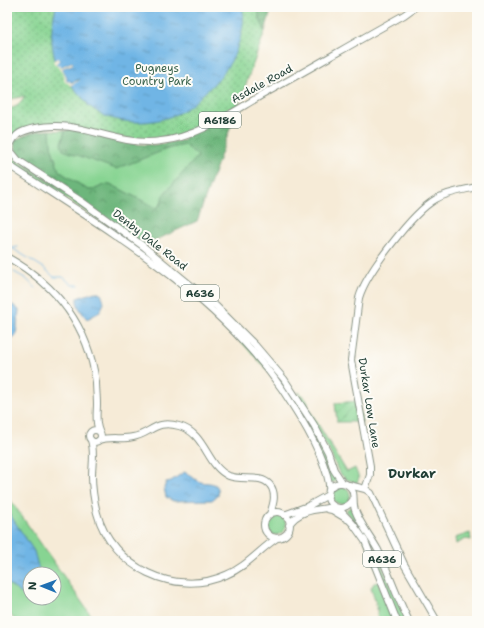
<svg xmlns="http://www.w3.org/2000/svg" width="484" height="628" font-family="'Shantell Sans',sans-serif">
	<style>
		.grass { fill: #87d492; stroke: #538863 }
		.forest { fill: url(#forest-crowns); stroke: #467a58 }
		.park { fill: url(#park-dots); stroke: #538863 }
		.garden { fill: url(#garden-furrows); stroke: #538863 }
		.water { fill: url(#water-ripples); stroke: #47798c }
		.pier { fill: #f6ebd7 }
		.lines { fill: none; stroke-linecap: round; stroke-linejoin: round }
		.stream { stroke: #6fb5e5; stroke-width: 1 }
		.secondary-casing { stroke: #8a9486; stroke-width: 8 }
		.primary-casing { stroke: #8a9486; stroke-width: 8 }
		.secondary { stroke: #fff; stroke-width: 6 }
		.primary { stroke: #fff; stroke-width: 6 }
		.labels { text-anchor: middle; dominant-baseline: central; stroke-width: 4; stroke-linejoin: round; paint-order: stroke }
		.shield { fill: #fdfcf7; stroke: #62766e; stroke-width: 1 }
		.shield-label { font-size: 10px; font-weight: bold; fill: #1f3d34 }
		.park-label { font-size: 11px; fill: #39634c; stroke: #fdfcf7 }
		.street-label { font-size: 11px; fill: #1f3d34; stroke: #fdfcf7 }
		.quarter-label { font-size: 13px; font-weight: bold; fill: #1f3d34; stroke: #fdfcf7 }
	</style>
	<defs>
		<pattern id="forest-crowns" width="20" height="18" patternUnits="userSpaceOnUse"><rect width="20" height="18" fill="#6db67c"/><path d="M2 6a3 3 0 1 1 6 0M12 15a3 3 0 1 1 6 0" fill="none" stroke="#599566"/></pattern>
		<pattern id="park-dots" width="8" height="8" patternUnits="userSpaceOnUse"><rect width="8" height="8" fill="#87d492"/><path d="M2 2h.1M6 6h.1" fill="none" stroke="#6ead78" stroke-width="1.8" stroke-linecap="round"/></pattern>
		<pattern id="garden-furrows" width="10" height="10" patternUnits="userSpaceOnUse"><rect width="10" height="10" fill="#87d492"/><path d="M-1 1l2-2M0 10L10 0M9 11l2-2" fill="none" stroke="#6ead78"/></pattern>
		<pattern id="water-ripples" width="26" height="14" patternUnits="userSpaceOnUse"><rect width="26" height="14" fill="#6fb5e5"/><path d="M2 4q2-2 4 0t4 0M15 11q2-2 4 0t4 0" fill="none" stroke="#5b94ba"/></pattern>
	</defs>
	<rect width="100%" height="100%" fill="#fdfcf7"/>
	<filter id="ink" filterUnits="userSpaceOnUse"><feTurbulence type="fractalNoise" baseFrequency=".025" numOctaves="2"/><feDisplacementMap in="SourceGraphic" scale="8" xChannelSelector="R" yChannelSelector="G"/><feConvolveMatrix kernelMatrix="1 2 1 2 8 2 1 2 1" color-interpolation-filters="sRGB"/></filter>
	<filter id="wash" filterUnits="userSpaceOnUse"><feTurbulence type="fractalNoise" baseFrequency=".012" numOctaves="4" result="noise"/><feDisplacementMap in="SourceGraphic" scale="16" xChannelSelector="R" yChannelSelector="G"/><feGaussianBlur stdDeviation="0.9" result="paint"/><feColorMatrix in="noise" values="0 0 0 0 0 0 0 0 0 0 0 0 0 0 0 0 0 1.4 0 .05"/><feComposite in="paint" operator="in"/></filter>
	<g filter="url(#wash)">
		<rect width="100%" height="100%" fill="#f6ebd7"/>
		<path class="grass" d="M50,130L65,131L61,143L170,148L185,145L199,156L163,195L161,204L156,208L110,184C102,184 96,191 88,190L59,171L51,146Z
			M9,155L92,212L144,250L196,291L115,231L7,159Z
			M196,293C235,321 268,360 294,399L289,397L282,386Z
			M299,392L309,403L307,406L347,472L355,468L359,478L357,483L346,479L339,473L329,450L299,399L301,398L298,393Z
			M291,401L296,402L319,439L338,480L331,483Z
			M332 495a9 9 0 1 1 18 0a9 9 0 1 1-18 0Z
			M7,495L95,621H16L7,611V582L30,596V598H54V574H40L7,511Z
			M351,507L376,552L406,621H399L363,535L346,510Z
			M266 525a10 10 0 1 1 20 0a10 10 0 1 1-20 0Z
			M470,533L471,540L466,539L456,544L455,538Z
			M378,582L392,617L393,621H378L377,607L371,588L374,583Z"/>
		<path class="forest" d="M258,7H272L265,31L259,18Z
			M237,109L197,221L143,246L28,166L15,150L14,141C25,134 37,130 50,130L51,146L59,171L88,190C96,191 102,184 110,184L157,208L161,204L163,195L198,156L185,145L170,148L116,169L63,150L61,144L65,131L70,129L135,144L153,145L185,140V136Z"/>
		<path class="park" d="M7,7H258L259,18L265,31L237,109L195,132L152,142L52,126L15,135L7,134V110L17,106L25,96L7,100Z"/>
		<path class="garden" d="M358,401L362,422H337L335,403Z"/>
		<path class="water" d="M56,7H242C246,20 241,36 237,48C230,67 218,81 203,94C198,99 193,104 187,108C164,124 131,126 105,116C99,114 93,108 87,105L88,104L71,85L80,79L71,83L67,82L66,79L67,78L62,68L73,64L72,62L61,67L57,65L56,62L58,59L55,60C50,40 51,26 56,7Z
			M95,292C102,293 103,296 104,303L100,312L87,319C83,314 76,306 77,298Z
			M7,305H13L19,310L16,335L12,339H7Z
			M184,472C191,475 193,478 198,481C206,485 221,479 218,495L212,500L173,501L166,497L164,488L166,482L171,481Z
			M7,510L34,551L40,574H30V596L26,597L7,583Z"/>
		<path class="pier" d="M58,58L59,61L56,63L57,65L60,64L61,67L72,62L73,64L62,68L67,78L66,79L67,82L69,81L71,83L81,80L69,86V83H66L64,80L65,77L59,67L56,66L53,61Z"/>
		<g class="lines">
			<path class="stream" d="M7,245L44,268L54,277H63L72,285H79
				M13,248L18,247
				M7,268H8
				M14,272L25,278L36,288"/>
		</g>
	</g>
	<g filter="url(#ink)">
		<g class="lines">
			<defs>
				<path id="secondary" d="M7,257C57,285 88,325 96,382C96,389 97,397 97,404C97,414 95,422 99,431
					M89 436a6 6 0 1 1 12 0a6 6 0 1 1-12 0Z
					M91,440C95,453 92,464 92,476C92,488 94,501 97,513C111,567 175,598 226,575C246,567 259,550 277,538
					M99,440C111,436 121,440 133,437C151,434 155,419 179,426C206,433 206,466 229,476C242,481 261,474 270,485C277,494 273,505 270,514
					M349,485L365,489L371,493L404,564L437,621
					M365,489L370,475V466L351,360L359,298C366,273 413,212 436,199C447,192 464,190 477,187
					M327,509L332,510L347,519
					M264 525a13 13 0 1 1 26 0a13 13 0 1 1-26 0Z
					M284,515L308,506L328,495
					M289,525C299,509 317,510 334,507"/>
				<path id="primary" d="M7,137L10,146L7,154
					M10,146C15,133 22,131 35,128C71,121 93,134 127,140C138,142 150,143 161,141C199,137 232,112 264,94C311,68 357,41 404,15L415,7
					M9,149L18,160L81,201L143,246L216,306L255,345L284,379L314,425L328,452L334,470L342,482
					M7,164C105,229 213,290 282,389C299,415 318,444 327,475C328,479 330,485 329,490C328,495 326,499 331,504C338,512 348,507 353,500
					M329,489C334,483 344,480 350,487C356,493 352,502 355,510C360,524 371,537 378,550C389,573 397,598 409,621
					M338,508L353,524L365,541L397,621"/>
			</defs>
			<use href="#secondary" class="secondary-casing"/>
			<use href="#primary" class="primary-casing"/>
			<use href="#secondary" class="secondary"/>
			<use href="#primary" class="primary"/>
		</g>
	</g>
	<g class="labels">
		<g class="shield">
			<rect x="199" y="112" width="42" height="16" rx="3"/>
			<rect x="181" y="285" width="38" height="16" rx="3"/>
			<rect x="363" y="551" width="38" height="16" rx="3"/>
		</g>
		<g class="shield-label">
			<text x="220" y="120">A6186</text>
			<text x="200" y="293">A636</text>
			<text x="382" y="559">A636</text>
		</g>
		<g class="park-label">
			<text x="157" y="68">Pugneys<tspan x="157" dy="13">Country Park</tspan></text>
		</g>
		<g class="street-label">
			<text transform="translate(262 84) rotate(-29)">Asdale Road</text>
			<text transform="translate(150 240) rotate(38)">Denby Dale Road</text>
			<text transform="translate(369 403) rotate(81)">Durkar Low Lane</text>
		</g>
		<g class="quarter-label">
			<text x="412" y="473">Durkar</text>
		</g>
	</g>
	<rect width="484" height="628" fill="none" stroke="#fdfcf7" stroke-width="24"/>
	<g transform="translate(42 586) rotate(271)"><circle r="19" fill="#fdfcf7" stroke="#a4b0a9"/>
	<path d="M0-3L7 15L0 10L-7 15Z" fill="#1f6fb2"/>
	<text y="-6" font-size="11" font-weight="bold" text-anchor="middle" fill="#1f3d34">N</text>
	</g>
</svg>
